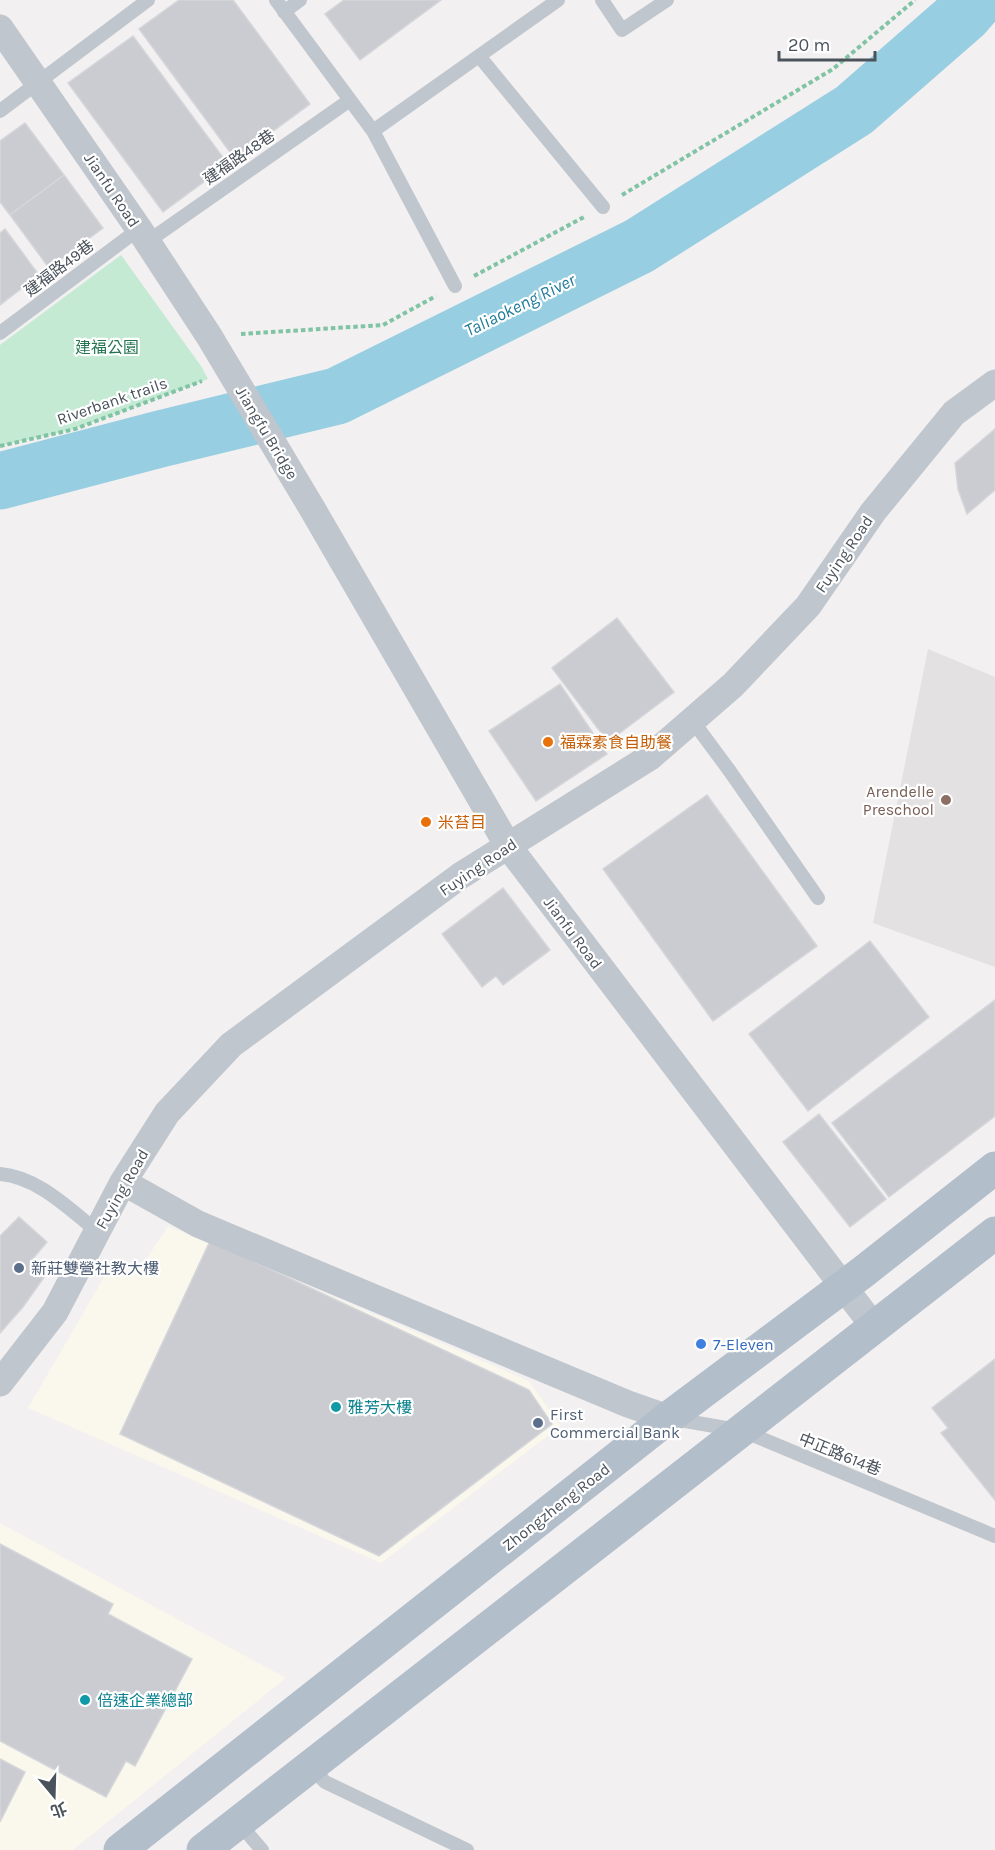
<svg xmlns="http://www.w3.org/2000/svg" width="995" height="1850" font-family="Karla,'Noto Sans TC',sans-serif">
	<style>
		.commercial { fill: #faf7ec }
		.education { fill: #e3e1e1 }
		.green { fill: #c4ead4 }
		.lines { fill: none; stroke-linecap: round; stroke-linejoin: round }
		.river { stroke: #97cee1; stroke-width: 57 }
		.building { fill: #cbccd2; stroke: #d5d6da; stroke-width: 1.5 }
		.path { stroke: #81c3a5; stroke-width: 4; stroke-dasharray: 4.5 3; stroke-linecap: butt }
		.lane { stroke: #c0c6cd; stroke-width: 14 }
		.street { stroke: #c0c6cd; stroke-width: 27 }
		.primary { stroke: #b3becb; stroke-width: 33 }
		.food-dot { fill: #e8710a; stroke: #fff; stroke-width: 2 }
		.education-dot { fill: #8d6e63; stroke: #fff; stroke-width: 2 }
		.service-dot { fill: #5c6f8a; stroke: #fff; stroke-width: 2 }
		.shop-dot { fill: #3f7fe0; stroke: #fff; stroke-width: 2 }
		.culture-dot { fill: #0f9aa8; stroke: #fff; stroke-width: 2 }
		.labels { text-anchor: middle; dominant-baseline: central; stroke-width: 4.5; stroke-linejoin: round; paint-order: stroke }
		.street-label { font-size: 16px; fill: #4a525b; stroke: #fff }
		.park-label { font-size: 16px; fill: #23744f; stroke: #fff }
		.food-label { font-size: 16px; fill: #c56008; stroke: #fff; text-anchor: start }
		.education-label { font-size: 16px; fill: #785e54; stroke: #fff; text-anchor: end }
		.service-label { font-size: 16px; fill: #4e5e75; stroke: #fff; text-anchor: start }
		.shop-label { font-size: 16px; fill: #366cbe; stroke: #fff; text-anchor: start }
		.culture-label { font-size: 16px; fill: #0d838f; stroke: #fff; text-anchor: start }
		.water-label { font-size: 18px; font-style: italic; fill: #1f7a99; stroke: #fff }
	</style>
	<rect width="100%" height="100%" fill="#f2f0f0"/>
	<path class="commercial" d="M168,1226L529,1381L561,1426L381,1563L28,1408L114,1260L139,1270Z
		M0,1523L286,1678L73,1850H0Z"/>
	<path class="education" d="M928,649L995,677V967L873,923Z"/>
	<path class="green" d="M121,255L201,366L208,379L75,429L0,446V345Z"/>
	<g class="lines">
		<path class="river" d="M0,481L160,439L337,396L639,246L854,110L964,14L976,0"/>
	</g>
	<path class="building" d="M179,0H233L310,104L235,159L139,29Z
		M344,0H441L360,60L325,14Z
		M133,36L228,164L163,212L68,83Z
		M25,123L64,175L10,215L0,202V141Z
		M64,175L103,228L49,268L10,215Z
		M5,229L39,275L0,305V233Z
		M995,429V490L967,514L958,489L955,463Z
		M617,618L674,692L608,742L552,668Z
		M560,684L607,754L536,801L489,731Z
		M707,795L817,946L713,1021L603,869Z
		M503,888L550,950L503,985L496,976L482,987L442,934Z
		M870,941L929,1017L808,1111L749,1034Z
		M995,1000V1116L889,1197L832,1123Z
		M819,1114L886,1199L850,1227L783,1142Z
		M19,1217L47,1242L31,1261L45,1276L23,1307L0,1333V1236Z
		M210,1241L529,1390L552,1424L379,1556L120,1434Z
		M995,1359V1500L941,1433L948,1428L932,1408Z
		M0,1544L113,1604L108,1614L192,1659L135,1766L126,1761L106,1797L0,1741Z
		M0,1759L25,1772L0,1822Z"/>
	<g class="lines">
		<path class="path" d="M622,195L833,69L915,0
			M474,276L584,217
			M241,334L383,325L436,296
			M0,446L75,429L202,381"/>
		<path class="lane" d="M276,0L373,131L455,286
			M602,0L622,30L667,0
			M284,12L300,0
			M479,56L603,207
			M0,111L148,0
			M373,131L558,0
			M147,242L350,100
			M0,333L139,229
			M692,720L729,770L818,898
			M0,1174C38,1177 69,1209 97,1231
			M674,1419L743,1431L995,1536
			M310,1766L325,1782L467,1850
			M238,1822L262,1850"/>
		<path class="street" d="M0,28L139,229L209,336L313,510L508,846L875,1328
			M123,1182L198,1224L628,1404L668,1418
			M0,1383L55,1312L123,1182L167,1113L231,1045L460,876L650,757L733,685L808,606L873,512L954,413L995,383"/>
		<path class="primary" d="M120,1850L668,1418L863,1272L995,1168
			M203,1850L995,1233"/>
	</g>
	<g class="food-dot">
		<circle cx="548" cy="742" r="6"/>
		<circle cx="426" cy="822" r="6"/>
	</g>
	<circle class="education-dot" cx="946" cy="800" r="6"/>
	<g class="service-dot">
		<circle cx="19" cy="1268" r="6"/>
		<circle cx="538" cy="1423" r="6"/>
	</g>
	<circle class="shop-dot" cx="701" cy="1344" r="6"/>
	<g class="culture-dot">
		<circle cx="336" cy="1407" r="6"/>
		<circle cx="85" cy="1700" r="6"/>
	</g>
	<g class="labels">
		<g class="street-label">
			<text transform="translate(239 157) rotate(-35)">建福路48巷</text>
			<text transform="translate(112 190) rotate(56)">Jianfu Road</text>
			<text transform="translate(59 268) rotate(-37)">建福路49巷</text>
			<text transform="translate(112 401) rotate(-19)">Riverbank trails</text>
			<text transform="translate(267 433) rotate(59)">Jiangfu Bridge</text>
			<text transform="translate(844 554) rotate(-56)">Fuying Road</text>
			<text transform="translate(478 867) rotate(-34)">Fuying Road</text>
			<text transform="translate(573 933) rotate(53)">Jianfu Road</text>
			<text transform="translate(122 1189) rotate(-60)">Fuying Road</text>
			<text transform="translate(840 1454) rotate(22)">中正路614巷</text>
			<text transform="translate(556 1507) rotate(-38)">Zhongzheng Road</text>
		</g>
		<g class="park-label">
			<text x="107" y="347">建福公園</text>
		</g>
		<g class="food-label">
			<text x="560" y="742">福霖素食自助餐</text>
			<text x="438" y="822">米苔目</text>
		</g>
		<g class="education-label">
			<text x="934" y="791">Arendelle<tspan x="934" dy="18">Preschool</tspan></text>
		</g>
		<g class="service-label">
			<text x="31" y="1268">新莊雙營社教大樓</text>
			<text x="550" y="1414">First<tspan x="550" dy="18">Commercial Bank</tspan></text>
		</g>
		<g class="shop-label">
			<text x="713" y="1344">7-Eleven</text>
		</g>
		<g class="culture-label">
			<text x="348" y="1407">雅芳大樓</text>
			<text x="97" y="1700">倍速企業總部</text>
		</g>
		<g class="water-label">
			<text transform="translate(520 305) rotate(-26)">Taliaokeng River</text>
		</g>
	</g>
	<g transform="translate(54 1796) rotate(161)" stroke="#ffffff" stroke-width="4.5" paint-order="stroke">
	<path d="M0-4.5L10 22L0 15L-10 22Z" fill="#4a525b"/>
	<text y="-9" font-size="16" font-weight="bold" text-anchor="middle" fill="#4a525b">北</text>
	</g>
	<path d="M779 51v9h96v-9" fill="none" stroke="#4a525b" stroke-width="3"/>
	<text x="788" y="51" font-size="18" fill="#4a525b" stroke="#ffffff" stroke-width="4.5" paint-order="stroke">20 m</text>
</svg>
